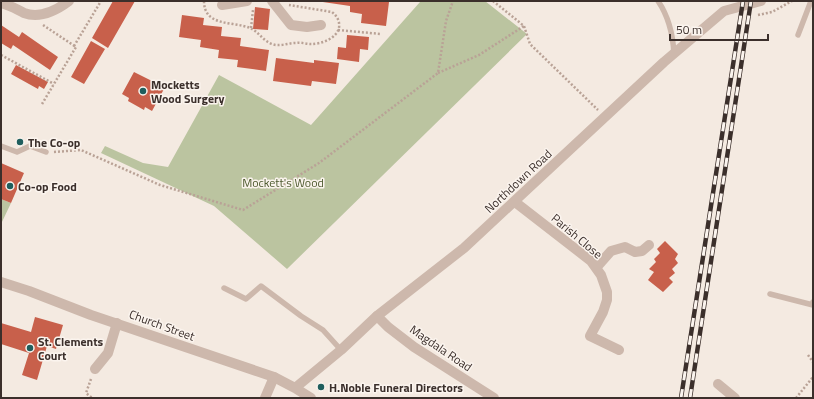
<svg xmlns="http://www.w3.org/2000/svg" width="814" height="399" font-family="'Titillium Web',sans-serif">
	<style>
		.green { fill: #bbc4a0 }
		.building { fill: #c8604b }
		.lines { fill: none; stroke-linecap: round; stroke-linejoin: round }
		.path { stroke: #b9a296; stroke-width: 2.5; stroke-dasharray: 2 2; stroke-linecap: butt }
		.service { stroke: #cdb8ac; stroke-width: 5.5 }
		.minor { stroke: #cdb8ac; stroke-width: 10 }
		.tertiary { stroke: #cdb8ac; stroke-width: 10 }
		.rail-casing { stroke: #3b2f2b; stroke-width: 4.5 }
		.rail { stroke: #fbf4ee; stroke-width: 3; stroke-dasharray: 9; stroke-linecap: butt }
		.poi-dot { fill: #1f5e5d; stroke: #fbf4ee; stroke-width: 1.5 }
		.labels { text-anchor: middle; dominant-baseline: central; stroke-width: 3; stroke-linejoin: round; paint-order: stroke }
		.poi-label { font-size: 12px; font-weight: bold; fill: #3b2f2b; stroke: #fbf4ee; text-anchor: start }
		.street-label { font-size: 12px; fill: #3b2f2b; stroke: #fbf4ee }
		.park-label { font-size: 12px; fill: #4d5a2e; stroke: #fbf4ee }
	</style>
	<rect width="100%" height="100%" fill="#f4eae1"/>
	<path class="green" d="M418,1H485L527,34L287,269L214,206L101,153L105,146L143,163L168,167L219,75L311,125L420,2Z
		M1,199L11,203L1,224Z"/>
	<path class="building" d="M113,1H135L108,48L92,38Z
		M316,1H379L389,2L386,26L361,23L362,14L350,12V6Z
		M255,7L270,9L268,30L253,29Z
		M182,15L204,18L203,25L222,27L221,36L241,38L240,46L269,50L266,71L237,67L238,60L218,58L219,50L200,47L201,40L179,37Z
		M1,25L19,37L22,32L58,57L50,70L13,45L11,49L1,43Z
		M347,35L369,37L368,50L360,49L359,62L337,59L338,47L346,48Z
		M91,41L105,49L84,84L71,77Z
		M276,58L314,63V60L339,63L336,84L312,81L311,86L273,81Z
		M16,65L48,82L44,89L39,86L38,89L11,74Z
		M134,72L158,84L157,85L164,89L152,111L145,107L144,110L128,101L129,98L122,94Z
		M1,163L24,173L11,203L1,199Z
		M665,241L678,254L675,259L678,263L672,269L675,273L669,278L673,282L663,292L648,280L654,272L649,269L656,262L654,259L660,253L657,249Z
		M35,317L63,325L56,349L47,346L37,380L22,375L29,353L1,344V323L31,332Z"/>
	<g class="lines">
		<path class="path" d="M204,1C204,27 233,21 250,28C258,31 263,41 272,44C279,47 288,43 296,43C301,42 306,44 311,44C321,44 336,39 339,28C340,21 337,16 332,12L289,5
			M493,1L524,26L530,44L598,110
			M758,15L772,12L792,1
			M251,28L253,10
			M338,30L381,34
			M74,46L101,1
			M1,55L54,84
			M438,73L479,55L524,26
			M42,104L76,47L43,25
			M54,152L81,150L160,185L243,210L319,163L438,73L446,21L453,1
			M808,355L813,362
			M91,379L86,393L92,398
			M796,398L813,377"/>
		<path class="service" d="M658,1C669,17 673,35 674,54
			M798,35L811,1
			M1,146L17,152L30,146L46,152
			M224,288L246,299L261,286L301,316L323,330L341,350
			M770,294L813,305V302"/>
		<path class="minor" d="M272,1L291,25L307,27L321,25
			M1,3C10,5 16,9 24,13C40,19 57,10 69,1
			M222,5L247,1
			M515,202L591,261L601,275L607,292V300L603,312L590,336L619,350
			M596,268L611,251L625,247L635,252L642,251L649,245
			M377,316L388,327L414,347L494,398
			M95,369L108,353L117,323
			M718,384L735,398
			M265,398L274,377"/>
		<path class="tertiary" d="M1,282L29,291L91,315L274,377L295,388L311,398
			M295,388L341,350L377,316L464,248L664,62L724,11L761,1"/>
		<defs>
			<path id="rail" d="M681,398L743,1
				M690,398L751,1"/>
		</defs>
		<use href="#rail" class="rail-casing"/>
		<use href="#rail" class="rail"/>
	</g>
	<g class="poi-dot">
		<circle cx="143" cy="91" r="4"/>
		<circle cx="20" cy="142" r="4"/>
		<circle cx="10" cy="186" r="4"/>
		<circle cx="30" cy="348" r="4"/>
		<circle cx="321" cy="387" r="4"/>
	</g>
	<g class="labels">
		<g class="poi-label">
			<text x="151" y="84">Mocketts<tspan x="151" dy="14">Wood Surgery</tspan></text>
			<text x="28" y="142">The Co-op</text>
			<text x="18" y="186">Co-op Food</text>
			<text x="38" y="341">St. Clements<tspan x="38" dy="14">Court</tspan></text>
			<text x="329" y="387">H.Noble Funeral Directors</text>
		</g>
		<g class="street-label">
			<text transform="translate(518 181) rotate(-43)">Northdown Road</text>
			<text transform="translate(577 236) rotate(40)">Parish Close</text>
			<text transform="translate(162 325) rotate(20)">Church Street</text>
			<text transform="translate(441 348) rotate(34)">Magdala Road</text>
		</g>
		<g class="park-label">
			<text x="283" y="182">Mockett's Wood</text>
		</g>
	</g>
	<rect width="814" height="399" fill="none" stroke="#3b2f2b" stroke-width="4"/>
	<path d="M670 34v6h98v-6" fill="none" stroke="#3b2f2b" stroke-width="2"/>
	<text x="676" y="34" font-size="12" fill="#3b2f2b" stroke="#fbf4ee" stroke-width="3" paint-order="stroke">50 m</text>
</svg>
